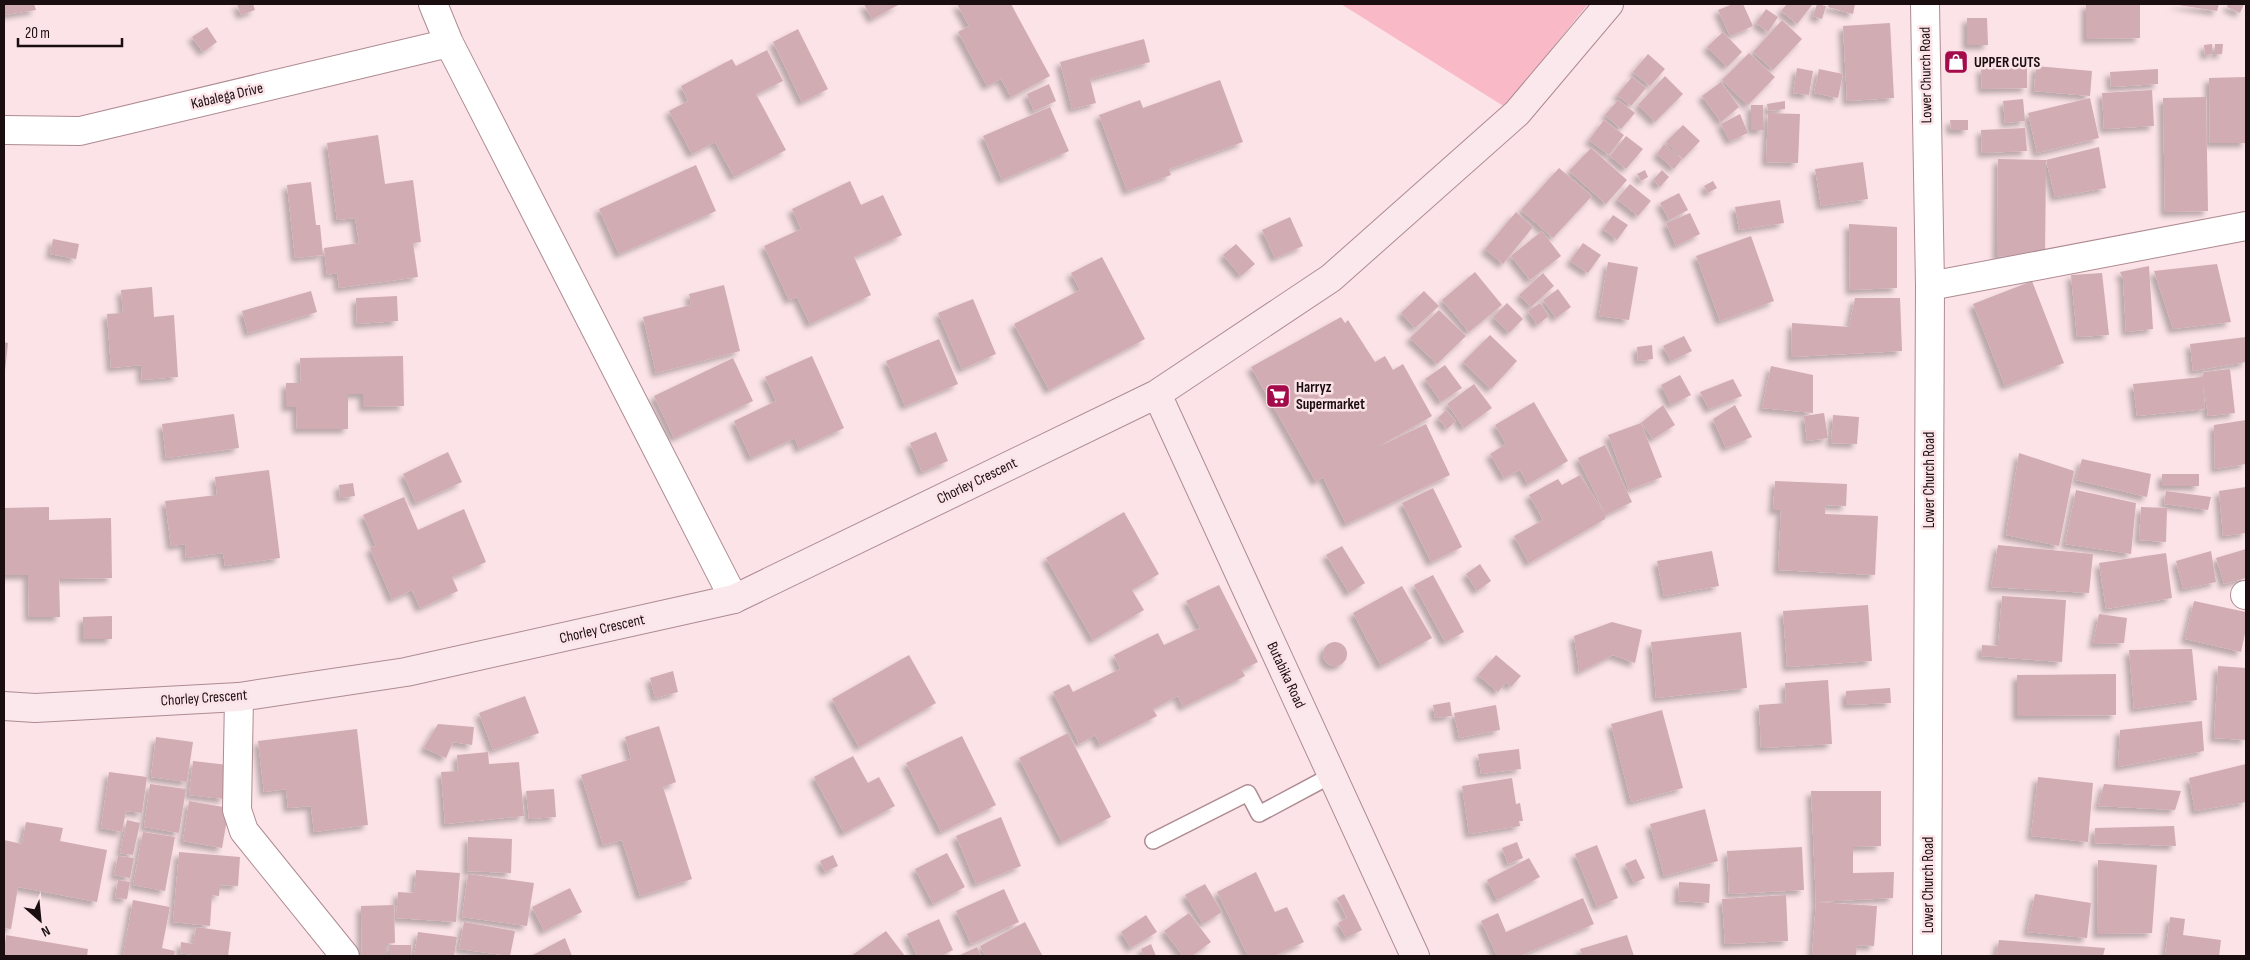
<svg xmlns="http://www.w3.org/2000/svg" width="2250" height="960" font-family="'Sofia Sans Condensed',sans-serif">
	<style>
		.green { fill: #f9b9c6 }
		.building { fill: #d1acb3; filter: url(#shadow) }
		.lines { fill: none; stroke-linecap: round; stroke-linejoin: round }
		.lane-casing { stroke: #ae8b92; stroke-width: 18 }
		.street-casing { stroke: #ae8b92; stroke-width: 30 }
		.secondary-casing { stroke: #ae8b92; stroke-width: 30 }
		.lane { stroke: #fff; stroke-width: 15 }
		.street { stroke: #fff; stroke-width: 28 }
		.secondary { stroke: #fae8ec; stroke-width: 28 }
		.labels { text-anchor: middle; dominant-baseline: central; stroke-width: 5; stroke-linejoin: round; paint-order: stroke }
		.poi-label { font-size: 15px; font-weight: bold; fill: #1a0e10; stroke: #fbe3e7; text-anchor: start }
		.street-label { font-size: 15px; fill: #1a0e10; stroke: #fbe3e7 }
	</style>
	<defs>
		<filter id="shadow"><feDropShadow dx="-4.5" dy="4.5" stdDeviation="2.5" flood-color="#0004"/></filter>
	</defs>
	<rect width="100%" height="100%" fill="#fbe3e7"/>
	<path class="green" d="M1341,4H1588L1505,107Z"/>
	<path class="building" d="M4,4H34L36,10L4,15Z
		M237,4H253L255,10L241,15Z
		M864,4H900L872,19Z
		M957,4H1011L1050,76L1011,97L1001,79L987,86L958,32L969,26Z
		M1733,4H1743L1753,26L1730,36L1718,10Z
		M1787,4H1813L1797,24L1781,11Z
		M1817,4L1826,6L1822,19L1813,16Z
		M1829,4H1855L1853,14L1828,7Z
		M2086,4H2140V38L2086,39Z
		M2172,4H2219L2217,11Z
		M2228,4H2244L2240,13L2227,7Z
		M1766,9L1778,17L1768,32L1756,23Z
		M1967,18H1987L1988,45H1967Z
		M1782,20L1802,39L1773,70L1753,52Z
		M1890,23L1894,98L1847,101L1843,26Z
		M207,27L217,42L203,52L192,37Z
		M798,29L828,89L802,102L773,42Z
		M1723,32L1742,52L1727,67L1707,47Z
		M1144,39L1150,62L1090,79L1096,103L1072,109L1060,62Z
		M2212,44L2213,54L2205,55L2204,45Z
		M2215,44H2223L2222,54H2215Z
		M767,50L783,81L756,94L786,150L734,177L715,142L692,154L669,111L688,101L681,86L732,59L736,66Z
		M1749,53L1775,77L1748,105L1722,80Z
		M1648,54L1665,69L1650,86L1633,72Z
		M2036,66L2092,71L2090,96L2034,91Z
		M2027,67V88L1982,89L1981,68Z
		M1797,68L1813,71L1809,95L1793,93Z
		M1819,69L1843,74L1838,98L1814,93Z
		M2158,69V84L2111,87L2110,72Z
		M1665,76L1683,94L1655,122L1638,105Z
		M1632,77L1646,88L1631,106L1617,95Z
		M2246,77V143H2210L2209,78Z
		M1220,80L1243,142L1169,169L1171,175L1127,191L1099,115L1140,100L1143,108Z
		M1721,82L1739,107L1721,122L1702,96Z
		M1049,84L1056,101L1034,111L1027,94Z
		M2152,90L2154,126L2104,129L2102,93Z
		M2206,97L2208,211L2165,212L2163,98Z
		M2090,98L2099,138L2037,153L2028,113Z
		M2023,99L2025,121L2005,123L2003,101Z
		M1618,100L1635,113L1621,129L1605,115Z
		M1785,101V109L1768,111L1767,104Z
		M1751,105H1763L1764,130H1751Z
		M1050,107L1069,151L1002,180L983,136Z
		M1768,113L1800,114L1798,163L1766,162Z
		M1740,114L1748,133L1730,141L1721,124Z
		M1604,120L1624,135L1609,155L1589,140Z
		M1950,120H1968V130H1951Z
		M1683,125L1700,141L1683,159L1666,142Z
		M2025,128L2027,151L1982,153L1981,130Z
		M378,135L385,184L413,180L421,242L413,243L418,277L339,288L337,273L327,275L324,248L359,243L355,218L337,220L327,143Z
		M1626,136L1643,149L1626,169L1610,156Z
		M1664,144L1682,159L1674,169L1657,154Z
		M2099,147L2106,188L2055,197L2046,160Z
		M1591,148L1627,180L1606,204L1569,171Z
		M1998,159L2046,160L2045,257L1997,256Z
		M1863,162L1868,199L1821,206L1815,169Z
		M696,165L716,211L619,254L599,209Z
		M1559,168L1592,196L1553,238L1521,210Z
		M1645,170L1648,177L1641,181L1637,174Z
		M1662,170L1669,177L1660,187L1653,180Z
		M850,181L861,205L883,195L902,235L854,257L871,295L810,324L797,297L789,300L764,246L801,229L792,209Z
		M1713,181L1717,188L1708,193L1704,186Z
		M311,182L316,225H320L323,255L295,258L287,185Z
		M1630,184L1651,201L1638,216L1617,199Z
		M1679,193L1688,210L1669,220L1660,203Z
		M1780,200L1784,223L1739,230L1735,207Z
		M1516,212L1533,227L1503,264L1485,249Z
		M1690,213L1700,234L1676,246L1666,223Z
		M1613,215L1628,225L1617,240L1603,229Z
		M1290,217L1303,246L1275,258L1262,230Z
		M1849,224L1897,227V288L1850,290Z
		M1542,231L1561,256L1530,280L1511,256Z
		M1751,236L1774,301L1720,321L1696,256Z
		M53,239L79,244L76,259L50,254Z
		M1583,243L1601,255L1588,273L1570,261Z
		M1236,244L1255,264L1241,276L1223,255Z
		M1102,257L1145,339L1049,390L1014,324L1080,290L1071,273Z
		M1608,262L1638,267L1629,320L1599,316Z
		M2217,264L2231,322L2173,329L2154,271Z
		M2149,266L2153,329L2126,332L2123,279L2120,272Z
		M1475,272L1502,305L1469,332L1442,300Z
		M1543,273L1554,286L1531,307L1519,295Z
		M2102,273L2109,335L2077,337L2071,275Z
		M2032,281L2064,363L2005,386L1973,304Z
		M724,285L740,351L656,373L643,317L691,305L689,294Z
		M152,287L154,317L174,315L178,377L142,380L141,365L111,368L107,314L123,313L121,290Z
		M1558,289L1571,307L1556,318L1543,300Z
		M311,291L317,312L248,333L242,311Z
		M1424,291L1439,306L1415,328L1401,313Z
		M397,296L398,321L357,324L356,298Z
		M1855,298H1900L1902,351L1791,357L1792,323L1849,327Z
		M973,299L996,354L962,369L938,313Z
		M1507,303L1523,319L1509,333L1493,317Z
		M1540,303L1549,316L1537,325L1528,311Z
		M1439,310L1466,336L1437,364L1410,338Z
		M1341,317L1345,323L1348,320L1375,362L1385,356L1393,370L1403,364L1432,416L1378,447L1426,424L1450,475L1346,524L1323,477L1316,482L1251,367Z
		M1490,335L1517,361L1491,389L1463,362Z
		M1684,336L1692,351L1671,361L1663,346Z
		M2246,337V362L2193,371L2190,344Z
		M939,339L958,384L905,406L886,361Z
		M4,342L8,343L5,371H4Z
		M1652,345L1653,359L1638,361L1637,347Z
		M403,356L404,406L363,407V394H348V429H297L296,407H286V383H301L300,358Z
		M812,356L844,428L799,449L795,438L751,458L734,421L776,401L765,377Z
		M733,358L753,401L674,438L654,396Z
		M1445,365L1462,388L1441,402L1425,379Z
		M1771,366L1813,375V413L1762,408Z
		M2230,369L2235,413L2208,416L2203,382L2205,409L2137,416L2133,384L2202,377L2204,372Z
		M1680,375L1691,395L1671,405L1661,385Z
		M1733,379L1742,396L1709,409L1700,392Z
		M1474,384L1492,408L1464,428L1447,404Z
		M1534,402L1568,461L1528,484L1520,470L1504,478L1490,454L1506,444L1495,425Z
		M1663,405L1675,425L1653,439L1641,423Z
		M1735,405L1752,437L1726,448L1713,419Z
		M1446,410L1456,421L1447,429L1438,418Z
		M1824,413L1828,438L1807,441L1804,416Z
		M234,414L239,448L166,458L162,424Z
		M1833,415L1859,417L1857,444L1831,443Z
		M2246,420V464L2215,469L2214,425Z
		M1641,423L1662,477L1629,490L1608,435Z
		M936,432L948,461L922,472L910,443Z
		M1605,445L1632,502L1605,515V519L1529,563L1514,536L1543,520L1529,495L1558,479L1562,485L1580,475L1605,514L1578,458Z
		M448,452L462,482L416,503L403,474Z
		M2019,453L2074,471L2059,546L2006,535Z
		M2082,459L2151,474L2147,497L2076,480Z
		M269,470L280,558L225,566L223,553L186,558L185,544L171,546L165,501L217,495L215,477Z
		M2162,474H2199V486H2162Z
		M1775,481L1847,484L1846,506L1826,505L1825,514L1878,516L1875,575L1778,570L1781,510H1773Z
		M353,483L355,496L340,498L339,485Z
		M2246,487V533L2223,536L2219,491Z
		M1433,488L1462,547L1431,562L1402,503Z
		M2076,490L2136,503L2131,554L2065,544Z
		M2166,491L2211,497L2208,510L2164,504Z
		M404,497L418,530L464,509L486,562L452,577L458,591L420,608L412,590L392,599L370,548L376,546L363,515Z
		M49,507V520L111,518L112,578L59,579L60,617H29L28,575H4V508Z
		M2141,507L2167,508L2166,542L2139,540Z
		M1124,512L1159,574L1132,590L1144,610L1093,640L1046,558Z
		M1998,545L2093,554L2089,593L1991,587Z
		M1342,546L1365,583L1349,593L1326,555Z
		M2246,549V578L2224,584L2216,558Z
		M1712,551L1719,586L1664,596L1657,561Z
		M2211,551L2216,582L2183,589L2176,561Z
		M2166,553L2172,598L2106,609L2099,563Z
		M1480,564L1491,581L1477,591L1466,574Z
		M1433,575L1464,632L1445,642L1414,585Z
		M1219,585L1258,662L1242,670L1245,676L1183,707L1178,696L1153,709L1157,716L1100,745L1095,735L1079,744L1053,692L1069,684L1073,692L1120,669L1114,655L1158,633L1164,645L1200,628L1186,601Z
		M1402,586L1432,638L1381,666L1353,613Z
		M2002,596L2066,600L2062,662L1981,656L1982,645L1998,646Z
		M2194,601L2246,612V629L2241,652L2185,639Z
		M1868,605L1872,661L1787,667L1783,611Z
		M2099,614L2127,618L2124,643L2093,644Z
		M112,616V639H83V617Z
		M1612,622L1642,630L1635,663L1613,655L1579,672L1574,636Z
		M1741,632L1747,688L1656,698L1651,642Z
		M1323 654a12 12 0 1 1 24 0a12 12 0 1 1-24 0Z
		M2192,649L2197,700L2134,709L2129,650Z
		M909,655L936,703L859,747L832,699Z
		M1496,655L1521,676L1511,687L1506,682L1498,692L1478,675Z
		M2218,666L2246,668V740L2214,738Z
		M673,671L678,692L655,698L650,678Z
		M2116,674V715L2017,716V675Z
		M1828,680L1832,744L1761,748L1759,705L1786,703L1785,683Z
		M1890,688L1891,703L1846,705V691Z
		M525,696L539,733L493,750L479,713Z
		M1450,702L1452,716L1435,718L1433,705Z
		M1496,705L1500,730L1459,738L1454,713Z
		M1662,710L1683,788L1631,802L1611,724Z
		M2202,721L2204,751L2118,767L2120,730Z
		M438,724L474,727L472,745L453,742L446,758L424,748Z
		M659,726L676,782L663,787L692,879L640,896L622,840L603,845L581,775L631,759L625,737Z
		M357,729L368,825L314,832L311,806L288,808L286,789L264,792L258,741Z
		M1068,733L1111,817L1062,842L1019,758Z
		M962,736L996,805L941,832L906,763Z
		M156,737L193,742L187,782L151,777Z
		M1519,749L1521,769L1481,774L1478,754Z
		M488,752L489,764L519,762L524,816L445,824L441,772L458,771L457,755Z
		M853,756L868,783L879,777L895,806L844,833L814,777Z
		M193,761L228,765L224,799L189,795Z
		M2246,764V802L2195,811L2189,778Z
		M109,772L147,777L142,813L126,811L122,832L101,828Z
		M2038,777L2093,783L2088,842L2031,836Z
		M1512,778L1516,804L1520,803L1523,821H1519L1520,826L1469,834L1462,786Z
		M150,784L186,789L179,833L144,827Z
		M2104,784L2181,791L2175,810L2098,806Z
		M554,789L556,817L529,819L526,791Z
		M1811,791H1881V846L1853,847V873L1894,872L1893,898L1816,902Z
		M189,801L229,808L222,848L183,841Z
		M1705,809L1718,861L1664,876L1650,824Z
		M1001,817L1021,866L976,884L956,836Z
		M127,820L140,823L133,855L120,853Z
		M26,822L63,828L60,841L107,850L97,902L18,887L11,929L4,928V840L22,844Z
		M2174,826L2176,846L2094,843L2095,828Z
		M143,832L175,837L165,891L133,885Z
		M468,837L512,839L511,873L467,871Z
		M1517,842L1523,858L1508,864L1502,848Z
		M1597,845L1618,898L1597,907L1575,854Z
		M1802,847L1804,890L1729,894L1727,851Z
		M179,852L240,857L238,886L220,885L219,896L212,895L210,926L173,922Z
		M947,853L965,887L933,904L915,869Z
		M833,855L838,866L825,872L820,861Z
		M118,856L134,858L130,878L114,875Z
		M1529,858L1540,877L1497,900L1487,880Z
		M1636,859L1645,878L1634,883L1625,864Z
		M2098,860L2157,865L2152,933L2097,934Z
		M416,870L460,873L456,922L396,918L398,892L414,893Z
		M1256,872L1275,912L1287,907L1304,942L1274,956H1248L1217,892Z
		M468,874L534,883L527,926L462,917Z
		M118,880L130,882L127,899L115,898Z
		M1679,882L1710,884L1709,903L1678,901Z
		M1205,884L1222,912L1203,924L1185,895Z
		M570,888L582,912L544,931L532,907Z
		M1004,889L1019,922L971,944L956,911Z
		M1344,894L1362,930L1346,938L1338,923L1347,918L1337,898Z
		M2035,894L2091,903L2087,938L2027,932Z
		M1786,895L1788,941L1725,944L1722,899Z
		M1583,898L1594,924L1520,956H1497L1481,921L1498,913L1506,932Z
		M133,900L170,907L162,948L175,951L174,956H123Z
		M1816,902L1877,906L1874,946L1857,945L1856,956H1812Z
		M394,905L395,943L386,944V956H362L361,906Z
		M1189,913L1211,942L1192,956H1183L1164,931Z
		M1146,915L1157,932L1131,948L1121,932Z
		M2170,917L2185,919L2183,935L2221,940L2219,956H2165Z
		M939,919L953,950L941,956H917L907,934Z
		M464,922L515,931L510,956L459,949Z
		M1025,922L1042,955L985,956L980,946Z
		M196,927L231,932L228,956H200L180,953L181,942L193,944Z
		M886,931L905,956H851L864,947Z
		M418,932L457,937L454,956H414Z
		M6,935L88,949L87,956H4Z
		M1627,935L1634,956H1582L1580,949Z
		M565,938L572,956H531Z
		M1999,940L2105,948L2103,956H1996Z
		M1151,944L1156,956H1144L1141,949Z
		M389,945H411V956H389Z
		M977,947L981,956H958Z"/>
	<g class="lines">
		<defs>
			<path id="lane" d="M1153,841L1248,793L1259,814L1332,775"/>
			<path id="street" d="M433,4L449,43L734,599
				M1925,4L1930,286L1927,956
				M4,130L80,131L449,43
				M1930,286L2246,226
				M2245,595H2246
				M239,697L237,810L244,831L345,956"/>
			<path id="secondary" d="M1157,394L1415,956
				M4,706L35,708L239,697L406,672L734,599L1157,394L1331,278L1517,113L1609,4"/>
		</defs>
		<use href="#lane" class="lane-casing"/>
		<use href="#street" class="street-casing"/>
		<use href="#secondary" class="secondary-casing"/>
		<use href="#lane" class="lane"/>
		<use href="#street" class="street"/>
		<use href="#secondary" class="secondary"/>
	</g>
	<defs>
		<symbol id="shop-square" viewBox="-11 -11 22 22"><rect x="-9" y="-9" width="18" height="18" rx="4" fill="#a30b4a" stroke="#fbe3e7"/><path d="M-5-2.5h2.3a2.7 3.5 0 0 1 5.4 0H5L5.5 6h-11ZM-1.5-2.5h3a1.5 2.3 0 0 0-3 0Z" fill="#fff"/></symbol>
		<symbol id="supermarket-square" viewBox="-11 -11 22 22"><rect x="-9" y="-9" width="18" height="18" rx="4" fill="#a30b4a" stroke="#fbe3e7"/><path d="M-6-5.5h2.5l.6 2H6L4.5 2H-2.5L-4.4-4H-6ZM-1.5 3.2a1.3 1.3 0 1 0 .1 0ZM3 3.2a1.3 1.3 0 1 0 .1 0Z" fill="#fff"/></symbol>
	</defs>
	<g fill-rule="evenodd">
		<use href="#shop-square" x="1942" y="48" width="28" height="28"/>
		<use href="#supermarket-square" x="1264" y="382" width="28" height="28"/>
	</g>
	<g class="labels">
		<g class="poi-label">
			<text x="1974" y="62">UPPER CUTS</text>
			<text x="1296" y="387">Harryz<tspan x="1296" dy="17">Supermarket</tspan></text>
		</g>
		<g class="street-label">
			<text transform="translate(1926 75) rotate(-91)">Lower Church Road</text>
			<text transform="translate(227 96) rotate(-13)">Kabalega Drive</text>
			<text transform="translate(1929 480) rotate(-90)">Lower Church Road</text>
			<text transform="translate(977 481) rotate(-26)">Chorley Crescent</text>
			<text transform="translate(602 629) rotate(-13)">Chorley Crescent</text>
			<text transform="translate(1286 675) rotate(65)">Butabika Road</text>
			<text transform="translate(204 698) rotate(-4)">Chorley Crescent</text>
			<text transform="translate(1928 885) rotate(-90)">Lower Church Road</text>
		</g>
	</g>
	<rect width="2250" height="960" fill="none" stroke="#1a0e10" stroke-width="10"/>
	<g transform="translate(40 920) rotate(153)" stroke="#fbe3e7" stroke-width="4" paint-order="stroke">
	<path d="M0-4L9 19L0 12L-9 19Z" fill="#1a0e10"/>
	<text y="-8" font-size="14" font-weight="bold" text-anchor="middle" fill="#1a0e10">N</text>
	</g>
	<path d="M18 38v8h104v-8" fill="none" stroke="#1a0e10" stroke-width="2.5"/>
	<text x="25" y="38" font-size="15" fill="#1a0e10" stroke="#fbe3e7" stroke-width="4" paint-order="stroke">20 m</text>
</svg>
